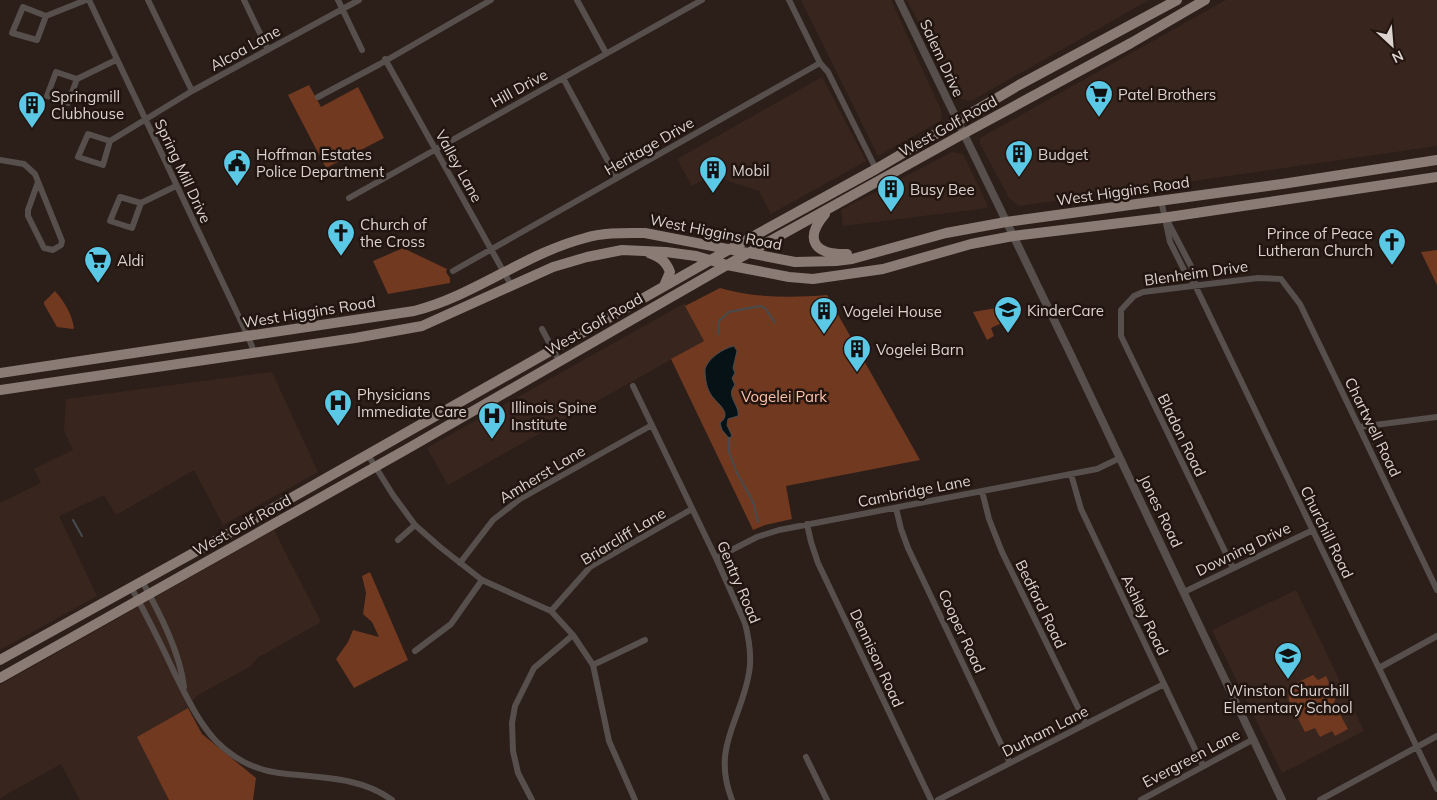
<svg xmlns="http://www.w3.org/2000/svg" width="1437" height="800" font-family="Mulish,sans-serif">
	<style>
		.built { fill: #38261e }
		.green { fill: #713920 }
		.water { fill: #061216; stroke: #464c4d }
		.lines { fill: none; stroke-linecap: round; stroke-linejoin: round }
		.stream { stroke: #464c4d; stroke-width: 2 }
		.minor { stroke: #564f4c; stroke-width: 6 }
		.tertiary { stroke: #564f4c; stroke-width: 8 }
		.primary { stroke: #8a7b75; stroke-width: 10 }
		.labels { text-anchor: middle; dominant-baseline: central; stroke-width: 5; stroke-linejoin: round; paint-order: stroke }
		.street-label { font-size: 15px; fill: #dcd2ce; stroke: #221510 }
		.poi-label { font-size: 15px; fill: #dcd2ce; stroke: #221510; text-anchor: start }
		.park-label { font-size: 15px; fill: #fec2a9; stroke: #221510 }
	</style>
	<rect width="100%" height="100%" fill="#2c1e19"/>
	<path class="built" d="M801,0H891L941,110L942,120L878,156Z
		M907,0H1149L971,101L958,98Z
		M1226,0H1437V146L1019,206L1009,198L980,144V138Z
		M822,77L866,161L771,214L759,191L711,175L692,186L677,159Z
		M952,152L963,154L987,204V208L843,226L841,210Z
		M685,303L704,341L448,485L427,448Z
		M272,372L318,472L223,525L194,470L116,515L104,495L59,516L97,596L0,650V503L41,483L34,469L73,450L64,431L66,399Z
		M274,530L321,622L257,658L251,666L196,696L188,708L138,737L169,800H80L61,764L0,798V685Z
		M1296,590L1364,731L1282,773L1212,630Z"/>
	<path class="green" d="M309,85L321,107L358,87L384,138L326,168L288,95Z
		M403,248L447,269L446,272L450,278V283L388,294L373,261Z
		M1437,250V285L1421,252Z
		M720,288C753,298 793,298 827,295L920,460L786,486L792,519L765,525L753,530L671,359L704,341L685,306Z
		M55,291C64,301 72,314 74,328L73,329L57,327L44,304V302Z
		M1008,306L1013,318L991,328L994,336L987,340L973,312Z
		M370,572L408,660L354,688L336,659L348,642L353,630L379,637L372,622L363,614L366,593L362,576Z
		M1313,675L1318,680L1326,676L1336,697L1334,703L1348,729L1335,736L1332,731L1320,737L1315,728L1305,732L1289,701L1288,687Z
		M188,708L202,734L256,778L253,800H169L137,737Z"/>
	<path class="water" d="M734,346L737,351L733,368L735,373L732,378L735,385C725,396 740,405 738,416L728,419L727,425L732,436L729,438L722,430L720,423C734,412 715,403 710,393C706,386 705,377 705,369C708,358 724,348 734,346Z"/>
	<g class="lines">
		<path class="stream" d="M718,334L719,321L729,312L760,306L766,309L775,323
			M729,438V452L737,473L753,502L758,522
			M73,520L82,536"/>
		<path class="minor" d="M89,0L248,336L254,352
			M148,0L192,91
			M244,0L268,50
			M338,0L362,50
			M577,0L606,53
			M789,0L820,63L828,72L876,169
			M46,16L37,40L12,33L23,7L46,16L86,0
			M385,59L511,285
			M563,78L617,178
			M77,79L56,72L47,96L68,103L77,79L116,60
			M318,97L380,64L491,0
			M110,141L88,134L78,157L103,165L110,141L192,91L359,0
			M0,160L24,164L35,174L62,241L61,245L53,250L44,248L28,216V210L38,182
			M349,198L702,0
			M1161,200L1170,242L1185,272L1195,285L1437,789
			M141,203L132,228L110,221L120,197L141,203L176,186
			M1168,222L1192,268L1195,284
			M453,271L820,63
			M542,329L559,361
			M633,386L716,558L745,623C749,639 752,657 749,673C741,721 711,747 732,800
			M1359,427L1437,417
			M368,455L393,495L415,525L440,547L482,580L551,611L573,635L593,665L609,741L635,800
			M1071,474L1081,509L1203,766
			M982,491L989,519L1002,552L1086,724
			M896,508L901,529L908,548L1010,763
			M807,524L811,542L818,563L931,800
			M398,540L415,525
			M716,558L757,537L779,530L1097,469L1120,458
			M460,563L493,520L520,499L652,425
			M1233,568L1121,336V310L1134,296L1143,292L1258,278L1281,279L1300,304L1437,590
			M142,581C159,612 180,652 184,687
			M131,587C147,616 162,646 176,676C187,698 199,723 216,741C233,758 255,770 279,773C317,778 360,776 392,800
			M1184,592L1313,530
			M551,611L590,567L692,509
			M415,651L451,624L482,580
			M593,665L645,640
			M1379,668L1437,636
			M806,757L827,800
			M532,800L518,773L513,751L512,723L515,706L534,668L573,635
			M938,800L1164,684
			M1141,800L1254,739
			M1320,800L1437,736"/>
		<path class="tertiary" d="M899,0L1072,357L1282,800"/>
		<path class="primary" d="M825,214C803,240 815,255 847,254
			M649,253C660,257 666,261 670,272L664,286
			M0,373L414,311C474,296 524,254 585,238C604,232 626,233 645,233L795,262L836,261L852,259L946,233L1006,222L1282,184L1437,160
			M0,390L355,338L422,326L553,267L587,257L622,250L666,252L696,256L727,265L789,277L813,279L883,269L971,244L1013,236L1162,218L1437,177
			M0,660L233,531L730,249L876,169L1019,85L1177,0
			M0,678L407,449L727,265L963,134L1131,43L1205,0"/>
	</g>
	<defs>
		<symbol id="supermarket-pin" viewBox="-11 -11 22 30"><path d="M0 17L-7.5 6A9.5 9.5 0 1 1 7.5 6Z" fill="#5bc8e6" stroke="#221510"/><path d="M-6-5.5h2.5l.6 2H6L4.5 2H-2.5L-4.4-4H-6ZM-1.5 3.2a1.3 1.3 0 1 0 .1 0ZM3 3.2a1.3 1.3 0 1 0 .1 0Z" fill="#111"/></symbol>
		<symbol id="building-pin" viewBox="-11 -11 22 30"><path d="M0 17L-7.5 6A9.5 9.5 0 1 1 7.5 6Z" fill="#5bc8e6" stroke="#221510"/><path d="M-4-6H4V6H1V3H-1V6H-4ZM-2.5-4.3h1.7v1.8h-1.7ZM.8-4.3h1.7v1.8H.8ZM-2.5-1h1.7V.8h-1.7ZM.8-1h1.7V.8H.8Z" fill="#111"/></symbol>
		<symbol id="civic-pin" viewBox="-11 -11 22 30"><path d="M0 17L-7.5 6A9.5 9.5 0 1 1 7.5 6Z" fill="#5bc8e6" stroke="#221510"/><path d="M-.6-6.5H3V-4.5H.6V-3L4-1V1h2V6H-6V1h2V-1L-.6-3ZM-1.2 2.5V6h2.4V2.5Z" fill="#111"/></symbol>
		<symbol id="church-pin" viewBox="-11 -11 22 30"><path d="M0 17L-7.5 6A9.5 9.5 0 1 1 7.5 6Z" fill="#5bc8e6" stroke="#221510"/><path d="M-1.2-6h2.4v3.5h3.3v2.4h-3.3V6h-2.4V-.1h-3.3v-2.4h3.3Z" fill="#111"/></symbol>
		<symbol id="school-pin" viewBox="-11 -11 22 30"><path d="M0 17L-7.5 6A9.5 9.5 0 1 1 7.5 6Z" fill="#5bc8e6" stroke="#221510"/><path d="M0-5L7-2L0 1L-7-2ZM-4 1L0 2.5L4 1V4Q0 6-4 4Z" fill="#111"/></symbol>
		<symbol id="hospital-pin" viewBox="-11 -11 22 30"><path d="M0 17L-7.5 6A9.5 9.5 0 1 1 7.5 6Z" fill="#5bc8e6" stroke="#221510"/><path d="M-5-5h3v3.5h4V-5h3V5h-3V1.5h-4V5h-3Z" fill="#111"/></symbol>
	</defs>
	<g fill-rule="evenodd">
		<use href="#supermarket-pin" x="1083" y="78" width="32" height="43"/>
		<use href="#building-pin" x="16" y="89" width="32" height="43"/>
		<use href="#building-pin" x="1003" y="138" width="32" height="43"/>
		<use href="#civic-pin" x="221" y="147" width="32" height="43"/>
		<use href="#building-pin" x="697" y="154" width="32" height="43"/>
		<use href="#building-pin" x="875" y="173" width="32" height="43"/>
		<use href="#church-pin" x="325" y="217" width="32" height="43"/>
		<use href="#church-pin" x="1376" y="226" width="32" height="43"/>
		<use href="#supermarket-pin" x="82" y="244" width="32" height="43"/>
		<use href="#school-pin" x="992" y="294" width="32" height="43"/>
		<use href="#building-pin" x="808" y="295" width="32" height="43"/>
		<use href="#building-pin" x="841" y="333" width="32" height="43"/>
		<use href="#hospital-pin" x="322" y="387" width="32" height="43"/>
		<use href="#hospital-pin" x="476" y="400" width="32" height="43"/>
		<use href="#school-pin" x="1272" y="640" width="32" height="43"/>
	</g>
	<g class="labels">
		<g class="street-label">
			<text transform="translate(245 48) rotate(-29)">Alcoa Lane</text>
			<text transform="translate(942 58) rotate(65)">Salem Drive</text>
			<text transform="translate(519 88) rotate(-29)">Hill Drive</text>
			<text transform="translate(948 126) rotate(-29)">West Golf Road</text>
			<text transform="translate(649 146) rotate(-30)">Heritage Drive</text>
			<text transform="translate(459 166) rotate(61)">Valley Lane</text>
			<text transform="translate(183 171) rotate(65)">Spring Mill Drive</text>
			<text transform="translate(1123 191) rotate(-8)">West Higgins Road</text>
			<text transform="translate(716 232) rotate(11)">West Higgins Road</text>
			<text transform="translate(1196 273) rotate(-8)">Blenheim Drive</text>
			<text transform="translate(309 312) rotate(-9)">West Higgins Road</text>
			<text transform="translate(594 324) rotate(-30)">West Golf Road</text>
			<text transform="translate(1373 427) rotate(64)">Chartwell Road</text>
			<text transform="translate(1182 435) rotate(64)">Bladon Road</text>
			<text transform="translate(542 474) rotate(-31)">Amherst Lane</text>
			<text transform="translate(914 491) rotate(-11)">Cambridge Lane</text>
			<text transform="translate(1161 511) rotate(64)">Jones Road</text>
			<text transform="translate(242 525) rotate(-29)">West Golf Road</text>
			<text transform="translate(1327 532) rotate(64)">Churchill Road</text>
			<text transform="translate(623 536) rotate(-31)">Briarcliff Lane</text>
			<text transform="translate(1243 549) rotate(-26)">Downing Drive</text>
			<text transform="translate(739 582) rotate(67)">Gentry Road</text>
			<text transform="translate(1041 604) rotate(64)">Bedford Road</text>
			<text transform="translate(1145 615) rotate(64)">Ashley Road</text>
			<text transform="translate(962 631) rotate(65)">Cooper Road</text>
			<text transform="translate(877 658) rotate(65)">Dennison Road</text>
			<text transform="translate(1045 731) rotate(-27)">Durham Lane</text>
			<text transform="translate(1191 758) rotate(-28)">Evergreen Lane</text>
		</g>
		<g class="poi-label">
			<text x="1118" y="94">Patel Brothers</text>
			<text x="51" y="96">Springmill<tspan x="51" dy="17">Clubhouse</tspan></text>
			<text x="256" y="154">Hoffman Estates<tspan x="256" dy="17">Police Department</tspan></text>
			<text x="1038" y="154">Budget</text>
			<text x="732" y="170">Mobil</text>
			<text x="910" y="189">Busy Bee</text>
			<text x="360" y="224">Church of<tspan x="360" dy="17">the Cross</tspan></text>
			<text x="1373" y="233" text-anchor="end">Prince of Peace<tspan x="1373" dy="17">Lutheran Church</tspan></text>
			<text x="117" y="260">Aldi</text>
			<text x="1027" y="310">KinderCare</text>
			<text x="843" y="311">Vogelei House</text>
			<text x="876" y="349">Vogelei Barn</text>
			<text x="357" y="394">Physicians<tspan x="357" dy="17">Immediate Care</tspan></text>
			<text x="511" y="407">Illinois Spine<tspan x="511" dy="17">Institute</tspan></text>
			<text x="1288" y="690" text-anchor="middle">Winston Churchill<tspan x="1288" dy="17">Elementary School</tspan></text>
		</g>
		<g class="park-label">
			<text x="784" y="396">Vogelei Park</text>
		</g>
	</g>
	<g transform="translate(1392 45) rotate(154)" stroke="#221510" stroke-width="4" paint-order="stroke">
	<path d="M0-4L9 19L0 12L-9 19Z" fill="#dcd2ce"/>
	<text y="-8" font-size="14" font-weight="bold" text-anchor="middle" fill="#dcd2ce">N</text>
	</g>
</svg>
